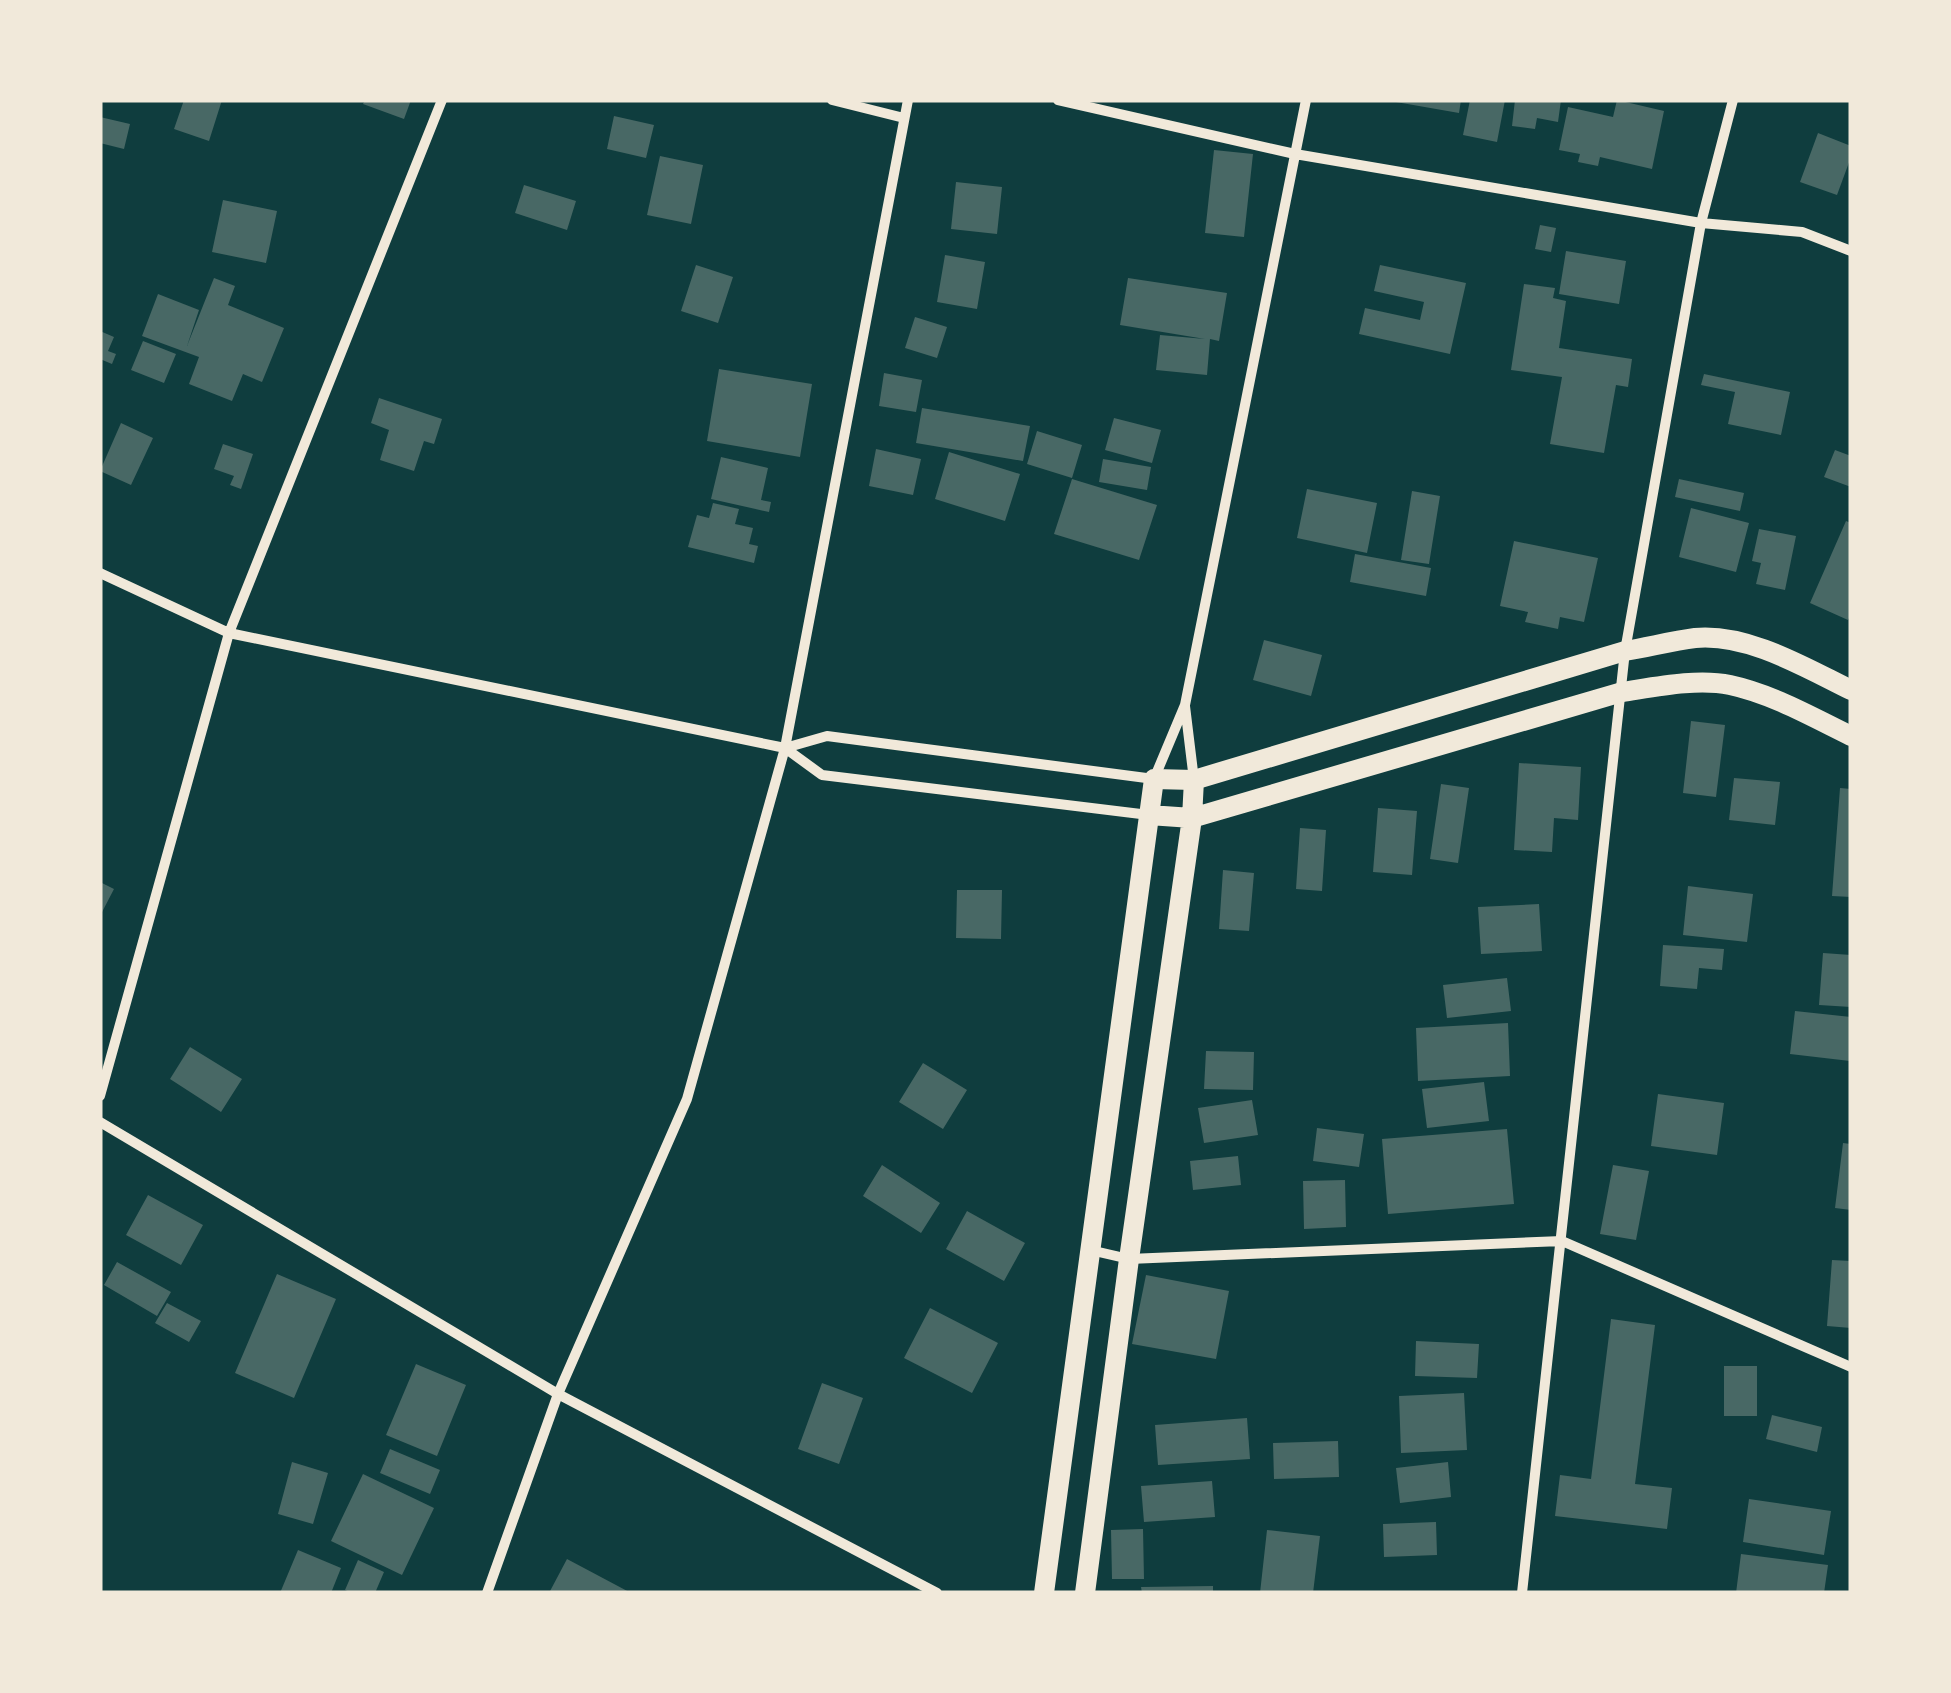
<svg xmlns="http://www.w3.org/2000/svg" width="1951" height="1693" font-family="Inter,sans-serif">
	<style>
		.building { fill: #486865 }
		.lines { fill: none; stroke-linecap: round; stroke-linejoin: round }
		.minor { stroke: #f1e9da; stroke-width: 10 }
		.secondary { stroke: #f1e9da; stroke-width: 20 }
	</style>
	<rect width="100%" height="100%" fill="#0f3d3e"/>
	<path class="building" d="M184,100H222L209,141L174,129Z
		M365,100H411L404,119L363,104Z
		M1396,100H1461L1459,113L1396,102Z
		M1470,100H1505L1497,142L1463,135Z
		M1515,100H1561L1558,122L1537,118L1535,129L1512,126Z
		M1617,100L1664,111L1652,169L1600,157L1598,166L1578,162L1580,154L1559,150L1568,107L1613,117Z
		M614,116L654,125L646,158L607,149Z
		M100,117L130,124L124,149L100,143Z
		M1818,133L1851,146V157L1837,195L1800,182Z
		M1214,150L1253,154L1244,237L1205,233Z
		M660,156L703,165L691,224L647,215Z
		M956,182L1002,187L997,234L951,229Z
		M524,185L576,201L567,230L515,213Z
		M223,200L277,211L266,263L212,252Z
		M1540,225L1556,228L1551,252L1535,249Z
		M1566,251L1626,261L1619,304L1559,294Z
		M945,255L985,262L977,309L937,302Z
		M696,265L733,277L718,323L681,311Z
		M1380,265L1466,283L1450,354L1359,334L1365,308L1420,320L1424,302L1374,291Z
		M214,278L235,286L228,305L284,328L262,382L243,374L232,401L189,384L199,357L142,336L158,294L199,310L187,346Z
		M1128,278L1227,293L1219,341L1210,339L1207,375L1156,370L1160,335L1205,339L1120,325Z
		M1524,284L1555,288L1553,298L1566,301L1559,348L1632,359L1628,387L1616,385L1604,453L1550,444L1562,377L1511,370Z
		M915,317L947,327L937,358L905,348Z
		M100,331L114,337L108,351L116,354L112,364L100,359Z
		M143,341L176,354L164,383L131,370Z
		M719,369L812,384L800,457L707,441Z
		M884,373L922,380L916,412L879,406Z
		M1704,374L1790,392L1781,435L1728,424L1735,392L1701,385Z
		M379,398L442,419L434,444L424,441L414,471L380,460L389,430L371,423Z
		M922,408L1030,426L1023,461L916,443Z
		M1114,418L1161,430L1152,463L1105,450Z
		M121,423L153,438L131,485L100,471Z
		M1037,431L1082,445L1072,478L1027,464Z
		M223,444L253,454L241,489L230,485L234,476L214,469Z
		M876,449L921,459L913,495L869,486Z
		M1835,450L1851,456V487L1824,477Z
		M949,452L1020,474L1005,521L935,499Z
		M721,457L768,468L761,500L771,502L769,512L711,499Z
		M1103,459L1151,467L1147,490L1099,482Z
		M1072,479L1157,505L1139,560L1054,534Z
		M1679,479L1744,493L1740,511L1675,497Z
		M1307,489L1377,503L1367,553L1297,538Z
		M1412,491L1440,496L1429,564L1401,560Z
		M713,503L739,509L735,524L753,528L749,544L758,546L754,563L688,547L697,515L709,518Z
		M1691,508L1749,523L1736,572L1679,557Z
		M1846,521L1851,523V614L1848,620L1810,603Z
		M1759,529L1796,536L1785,590L1756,584L1761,563L1752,561Z
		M1514,541L1598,558L1584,622L1560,617L1558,629L1525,622L1528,612L1500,606Z
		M1355,554L1431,568L1426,596L1350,582Z
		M1264,640L1322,655L1311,696L1253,680Z
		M1691,721L1725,725L1716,797L1683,793Z
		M1519,763L1581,767L1578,820L1554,818L1552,852L1514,850Z
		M1734,778L1780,782L1775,825L1729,820Z
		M1441,784L1469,788L1458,863L1430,859Z
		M1840,788L1851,789V897L1832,896Z
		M1378,808L1417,811L1412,875L1373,872Z
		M1300,828L1326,830L1322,891L1296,889Z
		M1223,870L1254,873L1249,931L1219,929Z
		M100,882L114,889L100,916Z
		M1688,886L1753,894L1747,942L1683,935Z
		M957,890H1002L1001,939L956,938Z
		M1539,904L1542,951L1481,954L1478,907Z
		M1663,945L1724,949L1722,970L1699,968L1697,989L1660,986Z
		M1823,953L1851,955V1007L1819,1005Z
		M1507,978L1511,1011L1447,1018L1443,985Z
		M1795,1011L1851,1017L1850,1061L1790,1054Z
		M1508,1023L1510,1076L1418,1081L1416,1028Z
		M190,1047L242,1079L221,1112L170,1079Z
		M1206,1051L1254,1052L1253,1090L1204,1089Z
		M923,1063L967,1090L943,1129L899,1102Z
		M1484,1082L1489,1121L1427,1128L1422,1089Z
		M1658,1094L1724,1103L1717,1155L1651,1146Z
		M1252,1100L1258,1135L1204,1143L1198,1108Z
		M1317,1128L1364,1134L1359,1167L1313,1161Z
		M1507,1129L1514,1204L1388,1214L1382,1139Z
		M1843,1143L1851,1144V1210L1835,1208Z
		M1238,1156L1241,1185L1193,1190L1190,1161Z
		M882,1165L940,1203L921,1233L863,1196Z
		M1613,1165L1649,1171L1636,1240L1600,1234Z
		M1345,1180L1346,1227L1304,1229L1303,1181Z
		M148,1195L203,1225L181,1265L126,1235Z
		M967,1211L1025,1243L1004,1281L946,1249Z
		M1832,1260L1851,1261V1328L1827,1326Z
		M117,1262L171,1292L157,1316L104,1285Z
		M277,1274L336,1299L294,1398L235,1373Z
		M1146,1275L1229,1291L1216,1359L1132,1344Z
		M167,1303L201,1321L189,1342L155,1323Z
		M930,1308L998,1343L972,1393L904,1358Z
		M1611,1319L1655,1325L1635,1484L1672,1488L1667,1529L1555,1516L1560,1475L1591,1479Z
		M1416,1341L1479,1344L1477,1378L1415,1376Z
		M416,1364L466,1385L437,1456L386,1435Z
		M1724,1366H1757V1416H1724Z
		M822,1383L863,1398L839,1464L798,1449Z
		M1464,1393L1467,1450L1401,1453L1399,1396Z
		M1772,1415L1822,1427L1817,1452L1766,1439Z
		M1247,1418L1250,1459L1158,1465L1155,1425Z
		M1338,1441L1339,1477L1274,1479L1273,1443Z
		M390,1449L440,1470L430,1494L380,1473Z
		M292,1462L328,1473L313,1524L278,1514Z
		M1448,1462L1451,1497L1400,1503L1396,1468Z
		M363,1474L434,1508L402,1575L331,1541Z
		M1212,1481L1215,1517L1144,1522L1141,1486Z
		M1749,1499L1831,1511L1824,1555L1743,1542Z
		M1436,1522L1437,1555L1384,1557L1383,1524Z
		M1143,1529L1144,1579H1112L1111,1530Z
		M1267,1530L1320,1536L1313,1593H1260Z
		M298,1550L341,1568L331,1593H280Z
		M1741,1554L1828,1565L1824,1593H1736Z
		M567,1559L631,1593H549Z
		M358,1560L384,1572L375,1593H352L345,1590Z
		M1213,1586V1593H1142L1141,1587Z"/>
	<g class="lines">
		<path class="minor" d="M832,100L904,118
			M1058,100L1295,154L1701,223L1802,232L1851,251
			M100,573L229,633L785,748
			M1185,706L1194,780
			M1149,815L822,775L785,748L827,736L1154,779L1185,705L1306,100
			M100,1096L229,633L442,100
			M100,1122L558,1394L937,1593
			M1090,1250L1129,1259L1562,1241L1851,1367
			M487,1593L558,1394L687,1099L785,748L908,100
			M1522,1593L1625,651L1701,223L1733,100"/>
		<path class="secondary" d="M1149,815L1192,818L1622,692C1655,687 1697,678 1730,685C1772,694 1812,717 1851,736
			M1044,1593L1154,779L1194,780L1625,651C1649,647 1672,641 1695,638C1748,633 1806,668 1851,690
			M1085,1593L1129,1259L1192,818L1194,780"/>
	</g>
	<rect width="1951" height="1693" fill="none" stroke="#f1e9da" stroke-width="205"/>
</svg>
